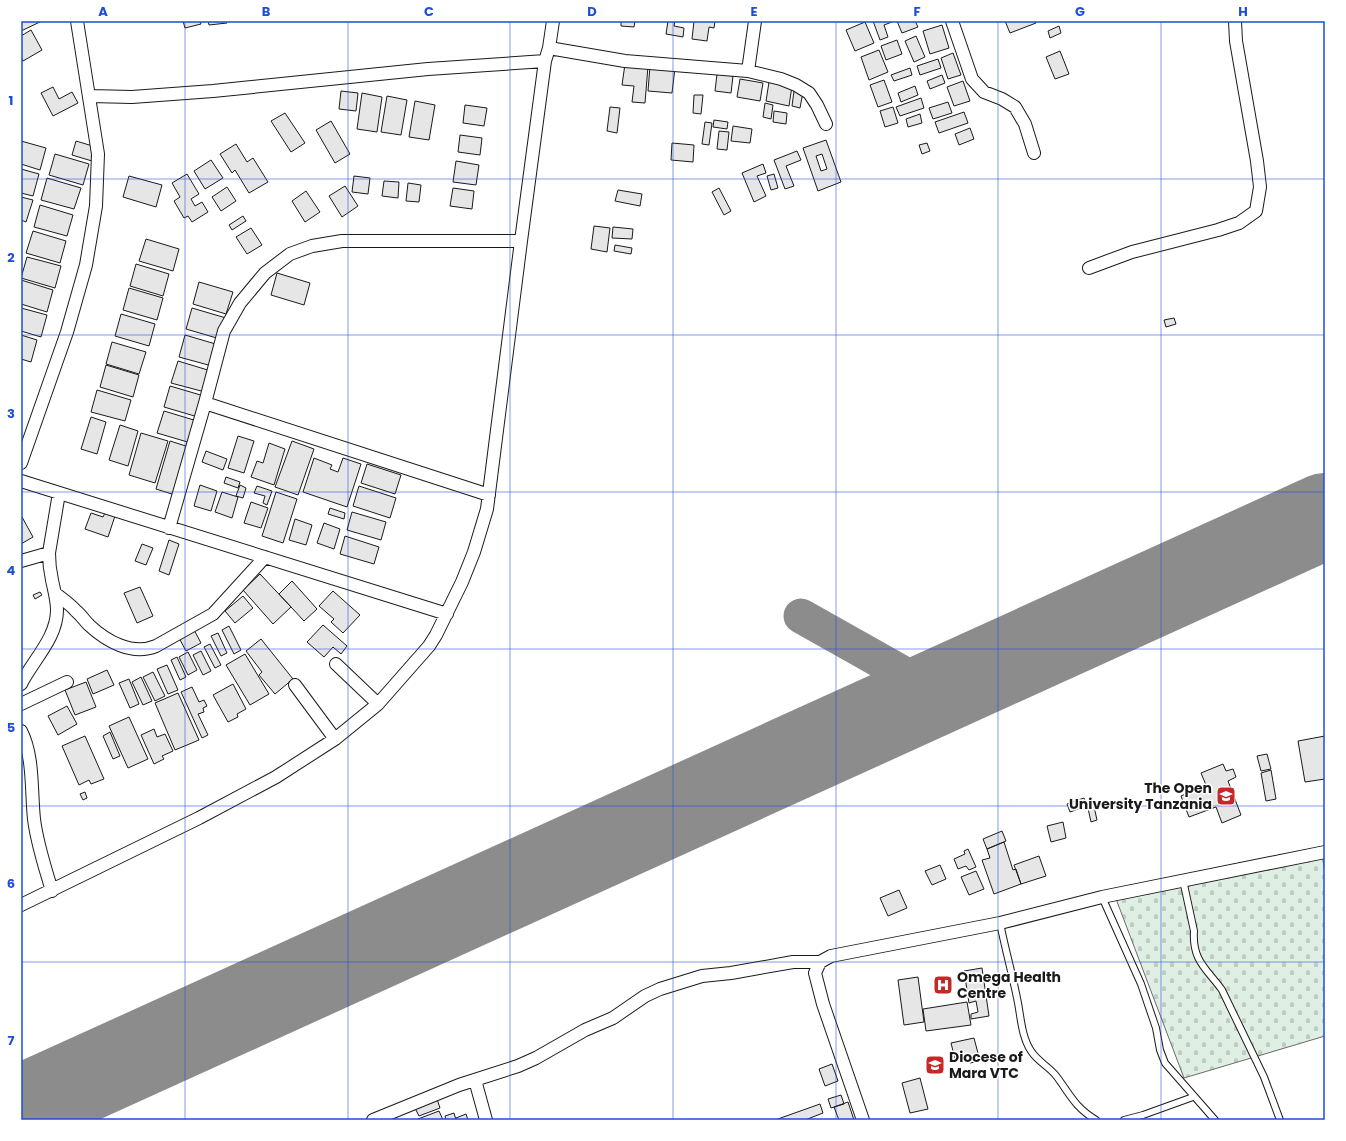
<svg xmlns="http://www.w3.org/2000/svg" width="1346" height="1141" font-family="Poppins,sans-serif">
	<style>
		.cemetery { fill: url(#cemetery-stones); stroke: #6a6a6a }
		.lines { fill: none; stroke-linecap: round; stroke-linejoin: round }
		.taxiway { stroke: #8c8c8c; stroke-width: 35 }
		.runway { stroke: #8c8c8c; stroke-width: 86 }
		.building { fill: #e6e6e6; stroke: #1a1a1a; fill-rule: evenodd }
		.lane-casing { stroke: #1a1a1a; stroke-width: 8 }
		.street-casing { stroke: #1a1a1a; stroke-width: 14 }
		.lane { stroke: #fff; stroke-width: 6 }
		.street { stroke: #fff; stroke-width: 12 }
		.grid { fill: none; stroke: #1d4ed8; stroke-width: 1; stroke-opacity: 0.55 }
		.labels { text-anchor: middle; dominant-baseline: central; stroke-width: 3; stroke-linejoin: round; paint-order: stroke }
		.poi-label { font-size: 14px; font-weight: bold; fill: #1a1a1a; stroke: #fff; text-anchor: start }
		.neatline { fill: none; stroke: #1d4ed8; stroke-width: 1.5 }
		.grid-label { font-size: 13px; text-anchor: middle; font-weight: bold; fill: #1d4ed8 }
	</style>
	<defs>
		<pattern id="cemetery-stones" width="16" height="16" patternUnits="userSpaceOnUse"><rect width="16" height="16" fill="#e0efe3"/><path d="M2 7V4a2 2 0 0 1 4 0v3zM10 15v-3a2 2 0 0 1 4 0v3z" fill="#c0ccc2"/></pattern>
	</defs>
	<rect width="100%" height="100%" fill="#fff"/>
	<path class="cemetery" d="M1322,848L1325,877V1036L1184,1078L1113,891Z"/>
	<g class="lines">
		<path class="taxiway" d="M801,616L936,692"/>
		<path class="runway" d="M21,1108L1325,516"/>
	</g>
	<path class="building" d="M21,21H42L21,31Z
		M183,21H200L201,24L185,28Z
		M208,21H226L227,23L209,25Z
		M621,21H635L634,27L621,26Z
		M668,21H675L674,26L684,28L683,37L666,34Z
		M694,21H715L714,28L709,27L707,41L692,39Z
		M873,21H892V22L884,25L888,37L880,40Z
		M897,21H915L918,27L902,33Z
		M1005,21H1035L1036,23L1010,33Z
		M865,22L874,43L855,51L846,30Z
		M942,25L949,48L930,54L923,31Z
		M1059,26L1061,33L1050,38L1048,31Z
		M31,30L42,50L23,61L21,57V36Z
		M916,36L925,57L914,62L905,41Z
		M897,40L902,54L886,60L881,46Z
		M879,50L888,72L869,80L861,57Z
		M1060,51L1069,74L1055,79L1046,57Z
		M953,53L961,75L948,79L941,58Z
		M938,59L941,68L920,75L917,66Z
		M625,64L648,66L645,103L632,102L634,86L622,85Z
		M650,66L675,68L672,93L648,91Z
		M910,68L912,75L894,81L891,75Z
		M717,74L733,76L731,93L715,91Z
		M942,75L945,83L930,89L927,81Z
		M740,79L763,83L760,101L737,97Z
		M884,80L892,102L878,107L870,85Z
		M963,81L970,101L954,106L947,87Z
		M769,82L792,86L789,106L766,101Z
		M915,86L918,95L901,102L898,93Z
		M53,87L59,99L72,92L78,103L53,116L41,93Z
		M341,91L358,93L356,111L339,109Z
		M794,91L803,92L800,108L792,106Z
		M362,93L382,97L377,132L357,129Z
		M694,95H703L701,114L693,113Z
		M387,96L407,100L401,135L381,132Z
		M921,98L924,108L900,116L896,107Z
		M415,101L435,105L429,140L409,137Z
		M948,102L952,113L933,119L929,108Z
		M765,103L773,105L771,119L763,117Z
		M465,105L487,108L484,126L463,123Z
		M610,107L620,108L617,133L607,131Z
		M893,107L898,123L885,127L880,111Z
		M774,111L787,113L786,124L773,122Z
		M964,112L968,123L939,133L935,122Z
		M285,113L305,143L291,152L271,121Z
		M920,114L922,123L908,127L906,119Z
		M714,120L728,122L727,129L713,127Z
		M331,121L350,154L335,163L316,130Z
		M705,122L712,123L709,145L702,144Z
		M733,126L752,129L750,143L731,141Z
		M970,128L974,139L959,145L955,134Z
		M719,131L729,132L727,150L717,149Z
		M460,135L482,138L480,155L458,152Z
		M826,140L841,182L818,191L803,148ZM822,154L827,169L821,171L816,156Z
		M21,141L46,148L40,170L21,164Z
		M76,141L96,147L92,161L72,155Z
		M672,143L694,145L693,162L671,160Z
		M927,143L930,151L922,154L919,145Z
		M236,144L247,162L253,158L268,182L249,193L235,170L232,173L220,154Z
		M797,151L801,160L786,166L794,186L785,189L774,160Z
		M55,154L89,164L83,185L49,175Z
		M211,160L223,178L205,189L194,171Z
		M456,161L479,165L476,185L453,182Z
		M763,164L766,173L757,176L766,196L754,202L742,173Z
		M21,169L39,174L33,196L21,193Z
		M187,174L199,194L191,199L195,206L202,202L208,212L192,222L188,216L184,218L174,201L180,197L172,183Z
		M774,174L778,188L771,190L767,176Z
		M129,176L162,185L156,207L123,197Z
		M354,176L370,178L368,194L352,192Z
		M47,178L81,188L74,209L41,200Z
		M384,181L399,182L398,198L382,196Z
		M408,183L421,185L419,202L406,201Z
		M345,186L358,206L342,217L329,196Z
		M227,187L236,201L221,211L212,197Z
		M453,188L474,191L472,209L450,206Z
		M719,188L731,211L724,215L712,192Z
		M618,190L642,194L640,206L615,201Z
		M306,191L320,212L305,222L292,201Z
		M21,197L33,200L26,222L21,220Z
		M40,205L73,215L67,236L34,227Z
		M243,216L246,221L232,230L229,225Z
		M594,226L610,228L607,252L591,249Z
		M613,227L633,229L632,239L612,238Z
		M251,228L262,245L247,254L236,237Z
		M33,231L66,241L60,263L26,253Z
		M146,239L179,249L173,271L139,261Z
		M615,245L632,248L631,254L614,251Z
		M27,257L61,266L55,288L21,278Z
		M136,264L169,274L163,296L130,286Z
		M277,273L310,283L304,305L271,295Z
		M21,280L53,290L47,312L21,304Z
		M199,282L233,292L226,314L193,304Z
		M129,288L163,298L157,320L123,310Z
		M21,308L47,315L41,337L21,331Z
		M192,308L226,318L220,339L186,329Z
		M121,314L155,324L149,346L115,336Z
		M1174,318L1176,324L1166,327L1164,320Z
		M21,335L37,340L31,362L21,359Z
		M185,335L219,345L212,366L179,357Z
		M112,342L146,352L139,374L106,364Z
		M178,361L211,371L205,392L171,383Z
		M106,365L139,375L133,397L100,387Z
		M170,386L204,396L198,417L164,407Z
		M97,390L131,400L125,421L91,412Z
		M164,411L197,421L191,443L157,433Z
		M91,417L106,422L97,454L81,449Z
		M120,425L138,431L128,466L109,460Z
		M141,433L168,441L155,483L129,475Z
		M238,436L254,441L244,473L228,468Z
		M170,441L189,447L175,495L156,489Z
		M292,441L314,449L298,495L275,487Z
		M269,443L285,449L274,485L251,477L257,461L263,463Z
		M206,451L227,459L223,470L202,462Z
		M314,458L332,465L330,469L338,472L343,458L361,464L347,507L303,492Z
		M367,464L401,475L395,494L361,483Z
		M226,477L240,482L238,488L224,483Z
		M200,485L217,491L211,511L194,506Z
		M240,485L246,488L243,498L236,496Z
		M257,486L272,491L267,505L263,503L265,496L254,493Z
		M359,486L396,498L390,518L353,506Z
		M222,492L238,497L232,518L215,512Z
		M276,492L297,499L283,543L262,536Z
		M251,502L268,508L261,528L244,523Z
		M330,508L345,513L344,519L328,514Z
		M352,512L386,522L381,540L347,530Z
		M91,513L103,517L105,513L115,516L108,537L85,529Z
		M22,517L33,537L21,544V518Z
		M295,519L312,525L306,545L289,540Z
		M324,523L340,529L334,549L317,543Z
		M345,536L379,547L374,564L340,554Z
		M169,540L179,544L169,575L159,571Z
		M142,544L153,548L146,565L135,561Z
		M260,574L291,607L273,624L243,590Z
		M292,581L317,609L304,621L279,594Z
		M140,587L153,616L137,623L124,593Z
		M333,591L360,615L343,633L331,622L334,619L319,606Z
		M40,592L42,595L35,599L33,595Z
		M243,596L253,608L235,623L225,611Z
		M323,625L347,646L341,654L333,647L324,657L307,642Z
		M229,626L241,650L234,654L222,630Z
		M193,628L201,643L186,651L178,636Z
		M218,633L227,653L221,656L211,636Z
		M261,639L293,679L275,694L259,675L262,672L246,651Z
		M210,644L221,665L215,668L204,647Z
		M201,651L211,671L203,675L193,655Z
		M188,652L197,670L188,675L179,657Z
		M245,654L269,694L250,705L226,665Z
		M177,657L186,677L180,680L171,660Z
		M167,665L178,690L168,694L157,669Z
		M107,670L114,685L93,694L87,679Z
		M153,672L165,696L155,701L143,677Z
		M141,677L152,701L143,705L132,682Z
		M129,679L139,704L130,708L119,683Z
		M86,682L96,707L75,715L65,690Z
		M233,684L246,709L237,714L238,717L228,722L213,695Z
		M192,687L199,702L204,700L207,706L203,708L204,712L198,714L208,735L202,738L181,692Z
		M178,693L199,740L175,750L155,703Z
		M67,706L77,724L58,735L48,716Z
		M129,717L148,759L128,768L109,726Z
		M154,729L157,737L165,734L173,751L162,756L164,759L154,764L141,735Z
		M110,732L120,756L113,759L103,736Z
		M85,736L104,779L91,784L89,780L79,785L62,746Z
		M1325,736V779L1305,782L1298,741Z
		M1267,754L1271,769L1261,771L1257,756Z
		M1223,764L1226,771L1233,769L1236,777L1228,781L1241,815L1222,823L1216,807L1189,817L1181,796L1206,785L1201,773Z
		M1271,770L1276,799L1266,801L1261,773Z
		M85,792L87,798L83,800L80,794Z
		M1084,798L1087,806L1070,812L1067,804Z
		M1093,802L1097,820L1091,822L1087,804Z
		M1063,822L1066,838L1051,842L1047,826Z
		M1002,831L1006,841L987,849L983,839Z
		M1004,842L1013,870L1016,869L1021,884L994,894L982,860L990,858L987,849Z
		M968,849L976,867L969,870L966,866L958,869L954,859L965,854L964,851Z
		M1039,856L1046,876L1021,884L1014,865Z
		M940,865L946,879L932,885L925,871Z
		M976,871L984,889L969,895L961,877Z
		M899,890L907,908L888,916L880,898Z
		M982,968L989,1016L971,1019V1014L978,1012L976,1001L969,1003L964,971Z
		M918,977L924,1022L904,1025L898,980Z
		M967,1002L971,1025L926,1031L923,1009Z
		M974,1038L980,1061L970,1063L969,1056L955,1059L951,1043Z
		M832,1064L838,1081L825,1086L819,1069Z
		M920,1078L928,1109L910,1113L902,1083Z
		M841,1095L844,1104L831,1108L828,1099Z
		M437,1099L440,1108L419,1116L415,1108Z
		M848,1102L854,1120H839L834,1107Z
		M820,1104L823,1113L805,1120H775Z
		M439,1111L443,1120H418V1119Z
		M454,1113L456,1120H446L445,1116Z
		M466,1114L468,1120H456V1118Z"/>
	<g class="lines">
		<defs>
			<path id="lane" d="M1183,880L1194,931C1192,961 1207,969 1222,990L1264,1077L1280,1120
				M1102,897L1141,984L1156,1028L1160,1050L1165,1063L1215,1120
				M1000,923C1005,948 1012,973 1017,998C1021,1016 1021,1036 1031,1051C1038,1062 1050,1067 1057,1077C1071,1096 1075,1107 1096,1120
				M1124,1120L1143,1115L1193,1097"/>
			<path id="street" d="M952,21L972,79L984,92L1002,99L1015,107L1025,124L1034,153
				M549,48L625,61L748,71L781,79L796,85L809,93L817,105L826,124
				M748,71L755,21
				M90,96L132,97L213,91L428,69L545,61
				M1089,268L1132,252L1218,230L1239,223L1256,211L1260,187L1257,161L1236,41L1235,21
				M205,403L489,495
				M21,463L67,332L86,265L96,206L98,154L77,21
				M21,481L447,614
				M169,528L205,403L224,331L240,303L265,273L290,254L312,246L342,241H521
				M21,561L49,553
				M55,593C62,599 70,604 76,611C81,615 84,620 89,625C106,641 132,656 156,646L213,614L265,557
				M336,664L378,704
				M21,684C33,660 57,638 57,610C57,600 54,590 52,580C50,571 49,562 49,553L59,493
				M295,685L335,739
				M21,704L67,682
				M21,731C34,756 31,792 34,819C37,844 45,867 52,891
				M21,905L199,818L276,777L335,739L378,704L429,646L436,635L462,582L474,552L487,509L521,241L545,61L549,48L553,21
				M475,1080L486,1120
				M373,1120L459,1085L518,1066L536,1058L585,1030L613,1018L645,996L660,989L702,976L731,973L793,962H820
				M863,1120L823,1004L815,973L820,962L831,956L1000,923L1102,897L1325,852"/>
		</defs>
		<use href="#lane" class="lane-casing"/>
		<use href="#street" class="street-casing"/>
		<use href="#lane" class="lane"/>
		<use href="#street" class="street"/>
	</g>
	<path class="grid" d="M185,21V1120M348,21V1120M510,21V1120M673,21V1120M836,21V1120M998,21V1120M1161,21V1120M21,179H1325M21,335H1325M21,492H1325M21,649H1325M21,806H1325M21,962H1325"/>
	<defs>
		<symbol id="school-square" viewBox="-11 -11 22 22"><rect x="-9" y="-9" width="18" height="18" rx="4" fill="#c62828" stroke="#fff"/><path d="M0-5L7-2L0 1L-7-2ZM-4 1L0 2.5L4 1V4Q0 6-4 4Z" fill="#fff"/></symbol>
		<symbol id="hospital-square" viewBox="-11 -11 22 22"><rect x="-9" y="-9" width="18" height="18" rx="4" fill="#c62828" stroke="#fff"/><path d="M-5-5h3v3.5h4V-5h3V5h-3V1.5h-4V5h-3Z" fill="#fff"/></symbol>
	</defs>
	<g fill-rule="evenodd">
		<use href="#school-square" x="1215" y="785" width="22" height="22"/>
		<use href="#hospital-square" x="932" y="974" width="22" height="22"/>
		<use href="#school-square" x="924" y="1054" width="22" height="22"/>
	</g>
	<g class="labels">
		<g class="poi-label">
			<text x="1212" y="788" text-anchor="end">The Open<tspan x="1212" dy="16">University Tanzania</tspan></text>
			<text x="957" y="977">Omega Health<tspan x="957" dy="16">Centre</tspan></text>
			<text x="949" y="1057">Diocese of<tspan x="949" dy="16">Mara VTC</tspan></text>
		</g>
	</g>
	<rect width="1346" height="1141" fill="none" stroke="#ffffff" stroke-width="44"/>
	<rect x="22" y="22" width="1302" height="1097" class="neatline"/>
	<g class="grid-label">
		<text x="103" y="16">A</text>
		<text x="266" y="16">B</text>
		<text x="429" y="16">C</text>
		<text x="592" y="16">D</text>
		<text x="754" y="16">E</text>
		<text x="917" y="16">F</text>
		<text x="1080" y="16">G</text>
		<text x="1243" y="16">H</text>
		<text x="11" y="105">1</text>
		<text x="11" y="262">2</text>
		<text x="11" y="418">3</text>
		<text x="11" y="575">4</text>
		<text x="11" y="732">5</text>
		<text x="11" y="888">6</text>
		<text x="11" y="1045">7</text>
	</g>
</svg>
